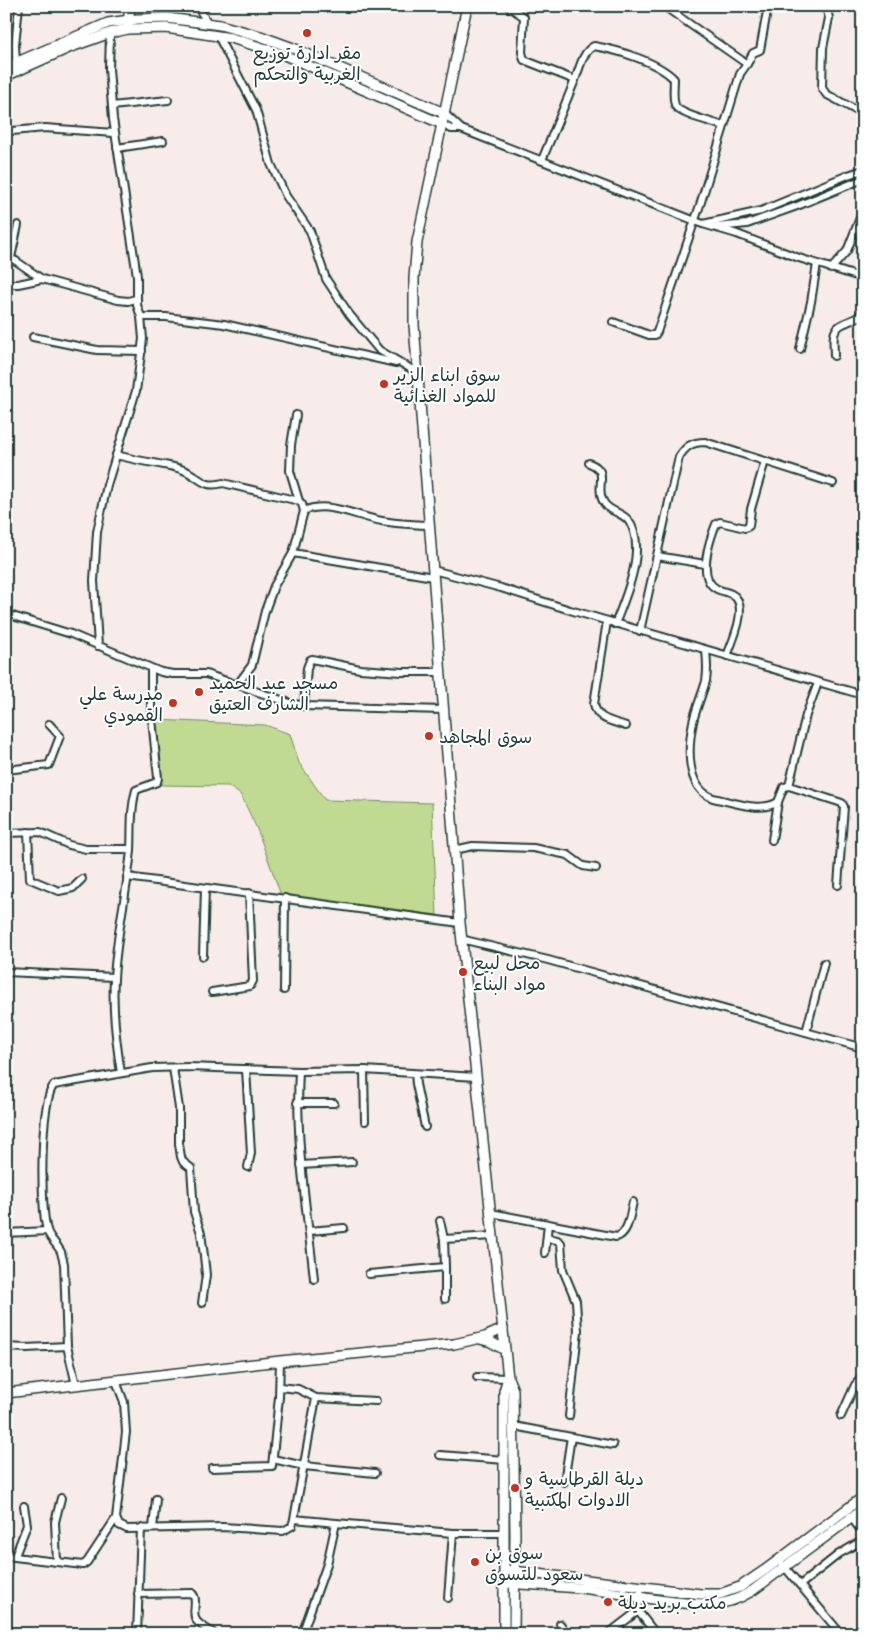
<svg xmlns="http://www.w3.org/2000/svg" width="869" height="1640" viewBox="0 0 869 1640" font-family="Mali,'Playpen Sans Arabic',sans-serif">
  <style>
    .green { fill: #c1da91; stroke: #708c62 }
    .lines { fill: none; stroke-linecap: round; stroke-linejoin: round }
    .street-casing { stroke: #1f3d34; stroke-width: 10 }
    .secondary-casing { stroke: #1f3d34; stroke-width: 12 }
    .street { stroke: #fff; stroke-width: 6 }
    .secondary { stroke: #fff; stroke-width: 9 }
    .poi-dot { fill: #c8321e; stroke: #fff; stroke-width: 2 }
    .labels { text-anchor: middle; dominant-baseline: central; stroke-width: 4; stroke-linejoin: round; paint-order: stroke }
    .poi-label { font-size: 18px; fill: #1f3d34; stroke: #fff; text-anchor: start }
  </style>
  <rect width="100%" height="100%" fill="#f8ecea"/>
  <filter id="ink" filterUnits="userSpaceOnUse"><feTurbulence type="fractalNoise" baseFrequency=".02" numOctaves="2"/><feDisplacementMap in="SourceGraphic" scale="10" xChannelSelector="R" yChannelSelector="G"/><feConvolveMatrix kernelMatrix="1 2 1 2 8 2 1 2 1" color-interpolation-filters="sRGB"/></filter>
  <g filter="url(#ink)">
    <polygon class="green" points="156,720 265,725 290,734 299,763 325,800 432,803 437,915 281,895 257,829 241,795 228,786 162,785"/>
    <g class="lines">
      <g class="street-casing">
        <g id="street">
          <polyline points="197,6 208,23"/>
          <path d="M508 6 524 17 522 52 524 60 575 80C580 68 582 52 594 46 618 50 658 62 674 79 674 86 672 101 676 107 682 115 713 122 723 126"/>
          <polyline points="667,6 668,9 747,64"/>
          <polyline points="826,6 829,18 823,48 822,88 826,94 863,114"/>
          <polyline points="218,36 256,110 271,164 286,196 310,231 326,279 349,314 379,350 418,373"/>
          <polyline points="16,62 15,45 19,6"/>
          <polyline points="112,106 168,100"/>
          <polyline points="444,113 461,129"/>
          <polyline points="442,124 451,129 461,129 703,224 737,234 799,258 863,278"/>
          <polyline points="12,131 45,128 114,133"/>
          <polyline points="117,148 163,141"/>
          <polyline points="542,160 575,80"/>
          <polyline points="703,224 761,211 848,175 863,170"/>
          <polyline points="717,227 747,224 797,206 863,179"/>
          <polyline points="6,257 16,261 42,279"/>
          <polyline points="11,258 18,225"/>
          <polyline points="831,269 847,251 863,210"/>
          <polyline points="6,284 18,284 42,279 118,300 128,301 136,299"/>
          <polyline points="141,317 166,317 224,324 396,363"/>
          <polyline points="613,322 649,335 655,335 657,332 700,205 740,74 747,64 753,53 760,50 768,6"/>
          <polyline points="33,337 97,350 142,351"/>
          <polyline points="800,349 811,302 817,264"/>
          <path d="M834 356C834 349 833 342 834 335 837 319 858 324 863 310"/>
          <polyline points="296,415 291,445 290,471 299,501"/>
          <path d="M116 455C128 458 141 461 154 463 166 466 177 466 188 472 202 480 205 488 223 483L299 501 302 504 304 511"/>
          <path d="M589 463C610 471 596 484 602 499 607 512 620 511 628 520 648 545 626 597 615 624"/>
          <polyline points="293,553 433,577"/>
          <polyline points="657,556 705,564"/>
          <polyline points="433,570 501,588 570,610 863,695"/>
          <polyline points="6,614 71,634 161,672 173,674 206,674 290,703 304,706 443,710"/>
          <path d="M607 621 594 704C597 720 612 721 626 726"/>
          <path d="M640 631 679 457C686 446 692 442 705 442L833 483"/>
          <polyline points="98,646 94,581 97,532 107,485 136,391 143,339 141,317 137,305 137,276 113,119 109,69 110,33"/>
          <path d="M706 650C707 661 708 670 706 681 702 695 696 708 693 722 688 746 685 788 713 798 733 802 760 813 778 802"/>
          <path d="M727 656C732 642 746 613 737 599 733 592 723 592 717 589 696 579 710 539 716 524L720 522 745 528 749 526 751 509 765 461"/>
          <path d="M237 685 252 665 265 611 274 586 293 553 304 511C328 500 358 517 382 521 397 524 413 524 429 525"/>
          <polyline points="304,706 307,668 310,660 312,659 360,669 402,672 440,672"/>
          <polyline points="6,770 49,765 60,736 49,724"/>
          <polyline points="789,786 806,715 818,683"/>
          <polyline points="28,832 30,879 59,891 73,888 82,879"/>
          <polyline points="6,833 40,832 69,845 86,849 131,849"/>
          <polyline points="772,840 778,802 784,787 789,786 842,803 844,807 838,885"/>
          <polyline points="454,850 473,846 533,848 568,855 583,866 596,868"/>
          <polyline points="127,877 460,923"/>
          <polyline points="461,939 548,960 863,1048"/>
          <polyline points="203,956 205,888"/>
          <polyline points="6,972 114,977"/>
          <polyline points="284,990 285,898"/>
          <polyline points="212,992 250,986 253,981 249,893"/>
          <polyline points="806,1032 824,963"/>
          <polyline points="173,1068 179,1108 179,1144 181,1157 183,1162 191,1168 194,1212 201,1233 204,1256 206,1275 202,1303"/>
          <polyline points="246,1069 251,1153 248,1167"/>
          <polyline points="364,1070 365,1121"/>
          <path d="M299 1071C295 1141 307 1210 314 1279"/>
          <path d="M121 1073C116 1042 112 1011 114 979 116 936 127 893 131 850 132 830 130 810 136 790L157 782 158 778 151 709V669"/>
          <polyline points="415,1074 416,1084 425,1127"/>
          <polyline points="297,1103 334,1103"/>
          <polyline points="301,1165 352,1162"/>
          <path d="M491 1213 616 1237C629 1234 630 1213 633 1202"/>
          <polyline points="440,1221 444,1239"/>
          <polyline points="309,1231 344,1228"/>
          <polyline points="6,1233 47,1231"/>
          <polyline points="547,1238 557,1240 561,1243 563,1270 576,1301 578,1331 569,1416"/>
          <polyline points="545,1253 548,1224"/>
          <polyline points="369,1274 445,1267 444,1239 493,1236"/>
          <polyline points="445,1299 445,1267"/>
          <path d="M67 1346 64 1264C63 1260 62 1256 61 1252 57 1244 49 1238 47 1230 40 1208 40 1100 54 1085L152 1068 189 1067 299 1071 364 1070 476 1077"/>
          <polyline points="6,1347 26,1348 67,1346 76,1385"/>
          <polyline points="477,1377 508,1378"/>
          <polyline points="280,1387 298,1389 316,1398 376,1401"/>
          <polyline points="316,1398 294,1519 336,1523"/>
          <polyline points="841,1416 855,1385 863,1376"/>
          <polyline points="514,1426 613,1445"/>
          <polyline points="440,1455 505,1460"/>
          <polyline points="273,1459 304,1466 375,1473"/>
          <polyline points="212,1468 272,1466 279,1397 280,1361"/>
          <polyline points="564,1482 571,1437"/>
          <polyline points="850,1516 863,1533"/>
          <polyline points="116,1518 119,1525 127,1529 223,1527 283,1531 292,1526 294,1519"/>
          <polyline points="153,1528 156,1499"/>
          <polyline points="6,1556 83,1565 87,1562 116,1518 126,1432 124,1402 116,1381"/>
          <polyline points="15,1556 27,1525 24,1506"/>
          <polyline points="57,1562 55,1522 61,1498"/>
          <polyline points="783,1565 841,1634"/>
          <polyline points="800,1585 839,1554 863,1540"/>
          <path d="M138 1594 192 1593C199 1600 191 1611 196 1620 199 1625 207 1629 212 1632"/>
          <polyline points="448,1598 453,1533"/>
          <polyline points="638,1611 656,1634"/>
          <polyline points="560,1624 568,1634"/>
          <polyline points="137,1634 141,1528"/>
          <polyline points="302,1634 327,1564 336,1523 453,1533 505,1533"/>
          <polyline points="608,1634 638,1611 641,1587"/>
        </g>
      </g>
      <g class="secondary-casing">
        <g id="secondary">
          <polyline points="467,6 417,242 414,278 414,325 460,923 508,1378 513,1390 515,1536 514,1634"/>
          <polyline points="128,24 130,6"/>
          <polyline points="6,67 108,23 137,19 167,18 220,25 260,36 293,48 444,113"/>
          <polyline points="6,76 71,47 110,33 128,29 166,28 231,38 282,54 442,124"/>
          <polyline points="480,1339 491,1342 505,1350"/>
          <polyline points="6,1393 280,1361 454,1344 485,1337 503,1329"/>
          <polyline points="505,1570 701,1594 720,1594 740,1587 765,1570 863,1497"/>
          <path d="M505 1583C533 1585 561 1586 589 1589 628 1594 673 1605 712 1604 727 1604 739 1599 752 1591L863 1509"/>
          <polyline points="504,1634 504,1391 508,1378"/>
        </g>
      </g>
      <use href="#street" class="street"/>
      <use href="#secondary" class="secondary"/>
    </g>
  </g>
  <g class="poi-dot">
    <circle cx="307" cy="33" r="5"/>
    <circle cx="384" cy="384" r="5"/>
    <circle cx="199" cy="692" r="5"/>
    <circle cx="173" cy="703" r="5"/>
    <circle cx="429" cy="736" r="5"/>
    <circle cx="463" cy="972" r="5"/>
    <circle cx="515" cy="1488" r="5"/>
    <circle cx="475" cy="1562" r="5"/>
    <circle cx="608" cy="1602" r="5"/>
  </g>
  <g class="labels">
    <g class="poi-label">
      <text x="307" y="52" text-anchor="middle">مقر ادارة توزيع<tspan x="307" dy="21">الغربية والتحكم</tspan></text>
      <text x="394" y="374">سوق ابناء الزير<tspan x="394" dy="21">للمواد الغذائية</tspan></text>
      <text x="209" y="682">مسجد عبد الحميد<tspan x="209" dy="21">الشارف العتيق</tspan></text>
      <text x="163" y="693" text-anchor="end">مدرسة علي<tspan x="163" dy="21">القمودي</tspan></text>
      <text x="439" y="736">سوق المجاهد</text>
      <text x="473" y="962">محل لبيع<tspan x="473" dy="21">مواد البناء</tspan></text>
      <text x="525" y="1478">ديلة القرطاسية و<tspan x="525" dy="21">الادوات المكتبية</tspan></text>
      <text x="485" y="1552">سوق بن<tspan x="485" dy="21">سعود للتسوق</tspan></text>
      <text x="618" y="1602">مكتب بريد ديلة</text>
    </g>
  </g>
  <rect width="869" height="1640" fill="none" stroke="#fff" stroke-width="25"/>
  <rect x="12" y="12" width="844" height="1615" fill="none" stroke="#1f3d34" stroke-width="2" filter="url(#ink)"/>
</svg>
